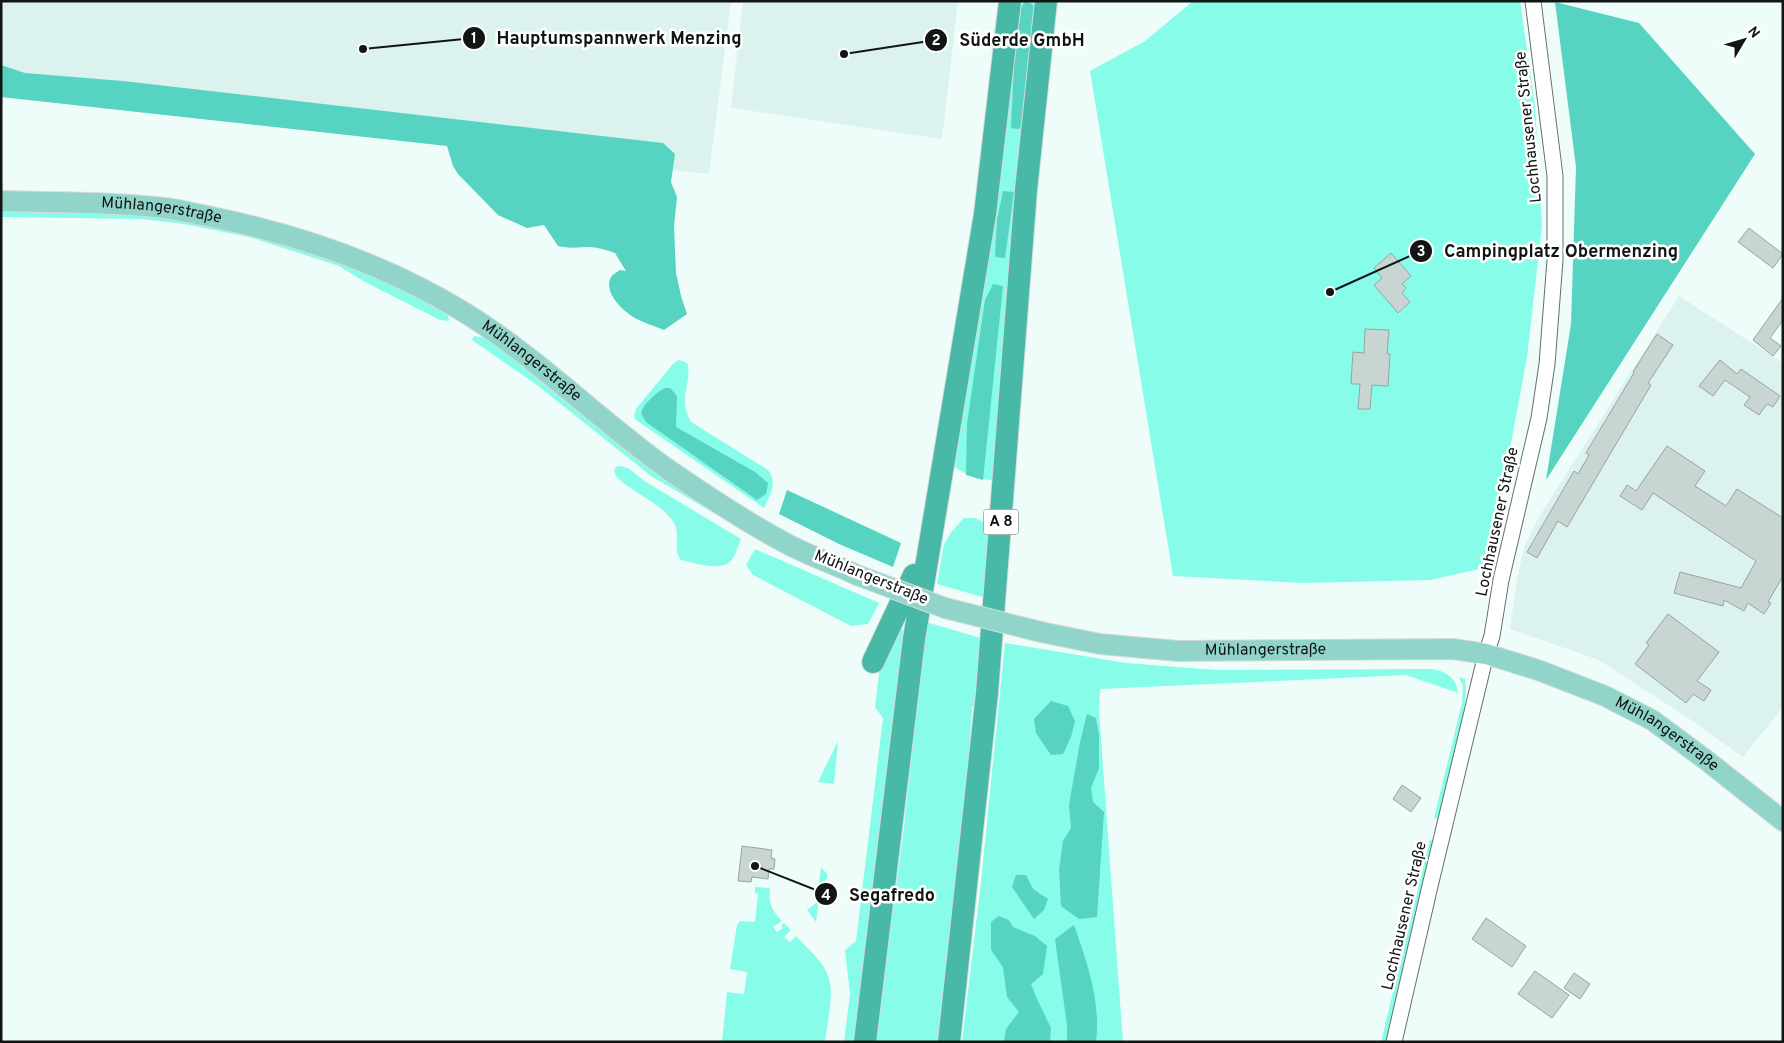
<svg xmlns="http://www.w3.org/2000/svg" width="1784" height="1043" viewBox="0 0 1784 1043" font-family="Overpass,sans-serif">
  <style>
    .built { fill: #dcf2ee }
    .green { fill: #86fce9 }
    .forest { fill: #56d3c1 }
    .building { fill: #c8d5d3; stroke: #97a4a1 }
    .lines { fill: none; stroke-linecap: round; stroke-linejoin: round }
    .minor-casing { stroke: #64706e; stroke-width: 17 }
    .major-casing { stroke: #d9dad9; stroke-width: 22 }
    .highway-casing { stroke: #d9dad9; stroke-width: 24 }
    .minor { stroke: #fff; stroke-width: 15 }
    .major { stroke: #91d4ca; stroke-width: 20 }
    .highway { stroke: #48b8a7; stroke-width: 22 }
    .major-bridge-casing { stroke: #d9dad9; stroke-width: 22; stroke-linecap: butt }
    .major-bridge { stroke: #91d4ca; stroke-width: 20 }
    .labels { text-anchor: middle; dominant-baseline: central; stroke-width: 5; stroke-linejoin: round; paint-order: stroke }
    .shield { fill: #fff; stroke: #585b5a; stroke-width: 1 }
    .shield-label { font-size: 15px; font-weight: bold; fill: #111514 }
    .street-label { font-size: 16px; fill: #111514; stroke: #fff }
    .leader { fill: none; stroke: #111514; stroke-width: 2 }
    .callout-dot { fill: #111514; stroke: #fff; stroke-width: 2 }
    .mark-label { font-size: 15px; text-anchor: middle; font-weight: bold; fill: #fff }
    .callout-label { font-size: 18px; text-anchor: middle; font-weight: bold; fill: #111514; stroke: #fff; stroke-width: 5; stroke-linejoin: round; paint-order: stroke }
  </style>
  <rect width="100%" height="100%" fill="#effdfa"/>
  <g class="built">
    <polygon points="1,1 731,1 709,174 1,97"/>
    <polygon points="743,1 958,1 942,139 731,108"/>
    <polygon points="1679,296 1783,363 1783,707 1743,757 1688,718 1599,660 1510,629 1517,579 1524,548 1537,520"/>
  </g>
  <g class="green">
    <path d="M1018 1H1039L1006 296 993 480C977 480 965 474 952 465Z"/>
    <polygon points="1193,1 1520,1 1535,106 1542,226 1527,357 1488,567 1431,580 1303,583 1173,576 1090,71 1145,41"/>
    <polygon points="1,209 143,214 185,220 316,252 390,282 448,314 449,321 440,320 365,282 339,266 249,237 184,224 142,219 1,217"/>
    <polygon points="474,336 485,338 516,358 744,531 651,476 537,385 472,340"/>
    <path d="M678 360 683 361 688 364C691 387 678 398 691 422L768 470C778 483 770 495 764 508L636 420 634 416 636 409 672 365Z"/>
    <path d="M621 466 628 468 646 482 741 539C738 545 736 556 731 561 719 572 695 563 681 560 672 549 681 535 674 523 661 502 633 494 616 476L614 471 616 467Z"/>
    <polygon points="964,518 975,518 991,526 986,598 937,584 944,544 952,531"/>
    <polygon points="755,549 879,603 868,624 851,626 753,575 746,565"/>
    <polygon points="926,622 984,639 979,705 972,707 970,739 974,742 940,1042 875,1042 903,835"/>
    <polygon points="898,628 904,630 855,1042 844,1042 850,994 845,950 856,941 883,718 875,707 880,665"/>
    <path d="M1005 643 1126 663 1217 670 1431 669C1445 671 1457 677 1458 693L1406 675 1100 689 1099 712 1123 1042H962L981 882Z"/>
    <polygon points="1459,677 1465,679 1466,694 1463,718 1439,817 1436,819 1434,818 1462,703 1463,686"/>
    <polygon points="838,741 834,784 818,782"/>
    <polygon points="1430,839 1433,842 1386,1042 1381,1042"/>
    <polygon points="821,867 827,874 827,879 821,883 816,922 807,910 816,903"/>
    <path d="M755 887 770 888C768 904 772 910 782 921L773 927 777 932 783 928 781 926 784 923 791 930 784 937 790 942 796 936C807 948 823 961 828 976 835 993 827 1023 825 1042H722L727 992 744 994 747 972 730 969 737 925 740 921 755 922 758 894 755 893Z"/>
  </g>
  <g class="forest">
    <polygon points="1025,1 1028,1 1034,6 1022,125 1019,129 1011,128 1014,63 1021,8"/>
    <polygon points="1555,2 1639,23 1755,154 1546,480 1571,324 1576,167"/>
    <path d="M1 65 25 73 123 81 663 143 675 154 671 182 677 197 674 226 676 273 681 296 687 314 664 330C655 326 644 323 635 318 623 311 603 293 611 277 613 274 617 272 620 270L626 271 615 253C607 250 600 248 591 247 580 247 570 249 558 246L544 225 527 228 498 215 458 174 453 166 447 146 1 97Z"/>
    <polygon points="1003,191 1014,192 1005,258 995,257 997,220"/>
    <polygon points="993,284 1003,286 983,480 966,475 967,424 985,300"/>
    <path d="M665 388H670L677 396 676 427 755 472 768 483 766 494 757 500 646 422 641 413C644 403 656 393 665 388Z"/>
    <polygon points="787,490 901,543 893,567 839,544 779,514"/>
    <polygon points="1051,701 1068,706 1075,721 1071,737 1063,754 1051,755 1036,733 1034,719"/>
    <polygon points="1087,714 1096,718 1099,735 1099,768 1091,788 1093,802 1104,812 1097,917 1079,919 1061,906 1059,870 1063,841 1071,828 1069,805 1080,742"/>
    <polygon points="1016,875 1026,875 1033,889 1048,899 1044,910 1034,919 1012,887"/>
    <polygon points="999,916 1009,920 1013,927 1035,936 1047,946 1043,974 1031,984 1037,999 1051,1028 1050,1042 1004,1042 1006,1029 1019,1012 1007,997 1003,967 991,950 991,922"/>
    <path d="M1074 925C1087 963 1101 1000 1096 1042H1067V1025L1055 939Z"/>
  </g>
  <g class="building">
    <polygon points="1749,228 1783,254 1773,268 1738,242"/>
    <polygon points="1391,253 1411,276 1402,284 1406,288 1402,293 1410,302 1398,313 1374,285 1382,278 1374,268"/>
    <polygon points="1783,298 1783,320 1770,338 1781,346 1773,356 1753,340"/>
    <polygon points="1365,329 1389,330 1387,354 1390,354 1388,386 1372,385 1370,409 1358,409 1360,384 1351,384 1353,352 1364,353"/>
    <polygon points="1657,334 1673,345 1648,383 1651,385 1567,527 1558,521 1537,558 1527,552 1574,471 1578,474 1589,455 1586,453 1634,373 1633,372"/>
    <polygon points="1720,360 1737,374 1741,369 1780,396 1773,407 1767,404 1759,415 1744,405 1750,397 1725,380 1713,396 1699,386"/>
    <polygon points="1667,446 1705,471 1695,486 1726,506 1737,489 1783,518 1783,576 1768,602 1771,603 1764,614 1748,603 1744,611 1724,600 1723,606 1674,593 1680,572 1741,588 1756,561 1653,493 1642,510 1620,496 1627,485 1636,491"/>
    <polygon points="1668,614 1719,652 1697,681 1711,690 1704,701 1693,694 1686,703 1635,664 1649,645 1646,643"/>
    <polygon points="1402,785 1421,798 1411,812 1393,799"/>
    <polygon points="742,846 772,850 771,858 775,859 774,869 769,869 768,879 752,877 751,882 738,881"/>
    <polygon points="1486,918 1526,946 1512,967 1472,939"/>
    <polygon points="1535,971 1569,995 1552,1018 1518,994"/>
    <polygon points="1574,973 1590,984 1580,999 1564,988"/>
  </g>
  <g class="lines">
    <g class="minor-casing">
      <polyline id="minor" points="1394,1042 1430,886 1486,654 1492,636 1501,580 1539,418 1547,364 1555,260 1555,176 1533,1"/>
    </g>
    <g class="major-casing">
      <g id="major">
        <path id="s1" d="M1 201C55 202 111 202 165 208 180 210 196 214 212 217 301 235 389 266 467 314 539 359 600 421 669 470 708 497 749 524 791 546 813 557 836 565 857 575"/>
        <path id="s2" d="M1041 632 1100 644 1178 651 1453 649 1486 654 1538 670 1605 696 1652 720 1706 760 1783 821"/>
      </g>
    </g>
    <g class="highway-casing">
      <g id="highway">
        <polyline points="873,662 914,575"/>
        <polyline points="865,1042 914,639 985,214 1010,1"/>
        <polyline points="949,1042 987,693 1026,190 1046,1"/>
      </g>
    </g>
    <use href="#minor" class="minor"/>
    <use href="#major" class="major"/>
    <use href="#highway" class="highway"/>
    <g class="major-bridge-casing">
      <polyline id="major-bridge" points="857,575 945,608 1041,632"/>
    </g>
    <use href="#major-bridge" class="major-bridge"/>
  </g>
  <g class="labels">
    <rect class="shield" x="983.5" y="509.5" width="35" height="25" rx="4"/>
    <g class="shield-label">
      <text x="1001" y="522">A 8</text>
    </g>
    <g class="street-label">
      <text transform="translate(1529 127) rotate(-96)">Lochhausener Straße</text>
      <text stroke="none"><textPath href="#s1" startOffset="161">Mühlangerstraße</textPath></text>
      <text stroke="none"><textPath href="#s1" startOffset="566">Mühlangerstraße</textPath></text>
      <text transform="translate(1498 522) rotate(-78)">Lochhausener Straße</text>
      <text transform="translate(871 578) rotate(22)">Mühlangerstraße</text>
      <text stroke="none"><textPath href="#s2" startOffset="226">Mühlangerstraße</textPath></text>
      <text stroke="none"><textPath href="#s2" startOffset="646">Mühlangerstraße</textPath></text>
      <text transform="translate(1405 916) rotate(-77)">Lochhausener Straße</text>
    </g>
  </g>
  <path class="leader" d="M363 49L474 38M844 54L936 40M1330 292L1421 251M755 866L826 894"/>
  <g class="callout-dot">
    <circle cx="363" cy="49" r="5"/>
    <circle cx="844" cy="54" r="5"/>
    <circle cx="1330" cy="292" r="5"/>
    <circle cx="755" cy="866" r="5"/>
    <circle cx="474" cy="38" r="12"/>
    <circle cx="936" cy="40" r="12"/>
    <circle cx="1421" cy="251" r="12"/>
    <circle cx="826" cy="894" r="12"/>
  </g>
  <g class="mark-label">
    <text x="474" y="43">1</text>
    <text x="936" y="45">2</text>
    <text x="1421" y="256">3</text>
    <text x="826" y="900">4</text>
  </g>
  <g class="callout-label">
    <text x="619" y="44">Hauptumspannwerk Menzing</text>
    <text x="1022" y="46">Süderde GmbH</text>
    <text x="1561" y="257">Campingplatz Obermenzing</text>
    <text x="892" y="901">Segafredo</text>
  </g>
  <rect width="1784" height="1043" fill="none" stroke="#111514" stroke-width="5"/>
  <g transform="translate(1744 40) rotate(52)" stroke="#ffffff" stroke-width="4" paint-order="stroke">
  <path d="M0-4L9 19L0 12L-9 19Z" fill="#111514"/>
  <text y="-8" font-size="14" font-weight="bold" text-anchor="middle" fill="#111514">N</text>
  </g>
</svg>
